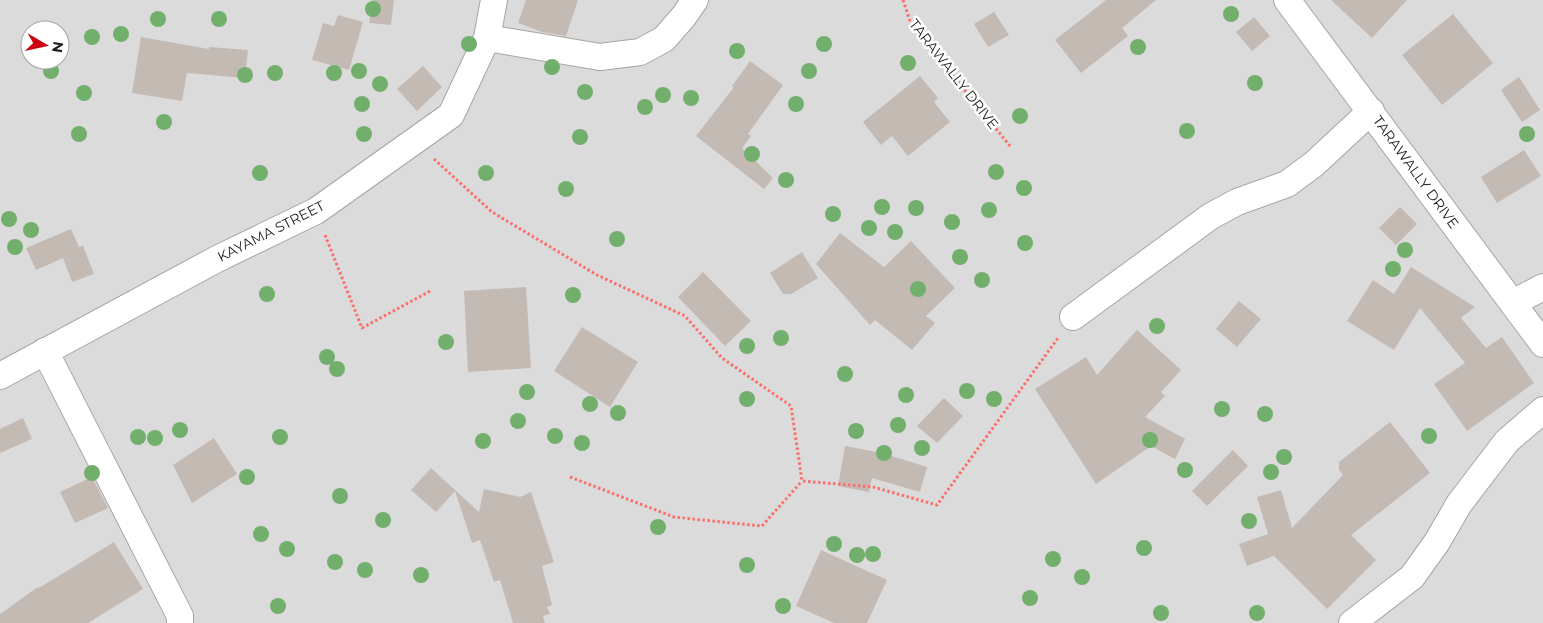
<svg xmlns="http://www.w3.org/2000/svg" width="1543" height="623" viewBox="0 0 1543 623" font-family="Montserrat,sans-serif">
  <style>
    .residential { fill: #dcdbdb; fill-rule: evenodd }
    .building { fill: #c4bab4 }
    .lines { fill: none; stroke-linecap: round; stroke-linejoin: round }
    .minor-casing { stroke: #a5a5a5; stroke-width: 28 }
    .path { stroke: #fb6f6a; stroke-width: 3; stroke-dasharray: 2.5 2.5; stroke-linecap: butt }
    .minor { stroke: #fff; stroke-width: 26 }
    .tree { fill: #72af6d }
    .labels { text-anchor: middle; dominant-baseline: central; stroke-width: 5; stroke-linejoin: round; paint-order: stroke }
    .street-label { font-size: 14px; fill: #1e1e1e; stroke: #fff }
  </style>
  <rect width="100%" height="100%" fill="#efebe4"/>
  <path class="residential" d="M0 0H1543V623H0ZM30 30H60V60H30Z"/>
  <g class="building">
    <polygon points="372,0 394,0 391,25 369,23"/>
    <polygon points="526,0 578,0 566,36 542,32 518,23"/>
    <polygon points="1106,0 1156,0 1122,28 1128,36 1081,73 1055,40"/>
    <polygon points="1331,0 1407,0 1372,38"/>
    <polygon points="994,12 1009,35 988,47 974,24"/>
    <polygon points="1453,14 1493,63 1442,105 1402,55"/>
    <polygon points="338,15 363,22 349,70 312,60 323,23 334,26"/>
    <polygon points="1254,17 1270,36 1252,51 1236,32"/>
    <polygon points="141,37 209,49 209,47 248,50 245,78 187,73 182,101 132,93"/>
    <polygon points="750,61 783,85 748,134 751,136 742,148 773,178 764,189 696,136 734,87 732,86"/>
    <polygon points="423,66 442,87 417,111 397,89"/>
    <polygon points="920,76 938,98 934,102 950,122 908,156 892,136 881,145 863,122"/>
    <polygon points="1519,77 1540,110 1522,122 1501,90"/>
    <polygon points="1524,150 1541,176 1497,203 1481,177"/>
    <polygon points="1400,207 1417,224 1396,245 1379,228"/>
    <polygon points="71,229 79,247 83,246 94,274 72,282 63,258 36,270 26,248"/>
    <polygon points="840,233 884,267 911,241 955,288 926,316 935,323 912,350 875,320 870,325 816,264"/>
    <polygon points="802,252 818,278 791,294 783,294 770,273"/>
    <polygon points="1411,267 1475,307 1461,318 1486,348 1502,337 1534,383 1467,431 1434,384 1465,363 1420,308 1394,350 1347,321 1373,280 1394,294"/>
    <polygon points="703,272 751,321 725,346 678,297"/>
    <polygon points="526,287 531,368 468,372 464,291"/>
    <polygon points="1239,301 1261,319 1237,347 1216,329"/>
    <polygon points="582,327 638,362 610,407 554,371"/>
    <polygon points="1137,330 1181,370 1161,392 1165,396 1145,417 1185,439 1175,459 1151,446 1096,484 1035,389 1086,357 1097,375"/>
    <polygon points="944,398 963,416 937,443 917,426"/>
    <polygon points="23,418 32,439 0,453 0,429"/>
    <polygon points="1390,422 1430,473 1351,535 1376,560 1327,609 1274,556 1247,566 1239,544 1268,534 1257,497 1281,490 1292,528 1343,475 1339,470 1339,462"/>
    <polygon points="214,438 237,474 192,503 173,465"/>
    <polygon points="845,446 882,453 927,467 920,492 872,478 869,492 838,486"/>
    <polygon points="1233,450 1248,466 1207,506 1192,491"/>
    <polygon points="431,468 479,512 484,489 520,497 531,492 554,562 542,566 552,605 547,607 550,614 543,616 545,623 513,623 500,580 494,582 480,540 472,543 455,491 436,512 411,490"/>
    <polygon points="92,477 108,508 75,523 60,492"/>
    <polygon points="114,542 143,589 88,623 0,623 0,614 38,587 39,588"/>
    <polygon points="821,550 887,580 867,623 834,623 796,606"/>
  </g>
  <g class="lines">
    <g class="minor-casing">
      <g id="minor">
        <polyline points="1287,0 1543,344"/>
        <polyline points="487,38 600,57 640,52 664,39 684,16 695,0"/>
        <polyline points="1513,303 1543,287"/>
        <polyline points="1073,317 1211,216 1237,202 1287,184 1314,164 1371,111"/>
        <polyline points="45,351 180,616 180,623"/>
        <polyline points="0,376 217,259 316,211 451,115 487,38 494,0"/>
        <polyline points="1352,623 1412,577 1437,542 1459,504 1507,441 1543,410"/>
      </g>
    </g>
    <g class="path">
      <polyline points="903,0 911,24 1010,146"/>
      <polyline points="434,159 492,212 597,275 685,316 722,358 791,406 802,481 873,487 937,505 1058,338"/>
      <polyline points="325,235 362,328 432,290"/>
      <polyline points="570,477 674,517 762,526 802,481"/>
    </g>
    <use href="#minor" class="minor"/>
  </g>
  <g class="tree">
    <circle cx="373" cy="9" r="8"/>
    <circle cx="1231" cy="14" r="8"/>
    <circle cx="158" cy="19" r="8"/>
    <circle cx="219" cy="19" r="8"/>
    <circle cx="121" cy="34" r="8"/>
    <circle cx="92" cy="37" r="8"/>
    <circle cx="469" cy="44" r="8"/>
    <circle cx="824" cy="44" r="8"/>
    <circle cx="1138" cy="47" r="8"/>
    <circle cx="737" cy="51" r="8"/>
    <circle cx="908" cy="63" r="8"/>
    <circle cx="552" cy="67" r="8"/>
    <circle cx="51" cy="71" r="8"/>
    <circle cx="359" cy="71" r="8"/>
    <circle cx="809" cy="71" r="8"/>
    <circle cx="275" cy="73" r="8"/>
    <circle cx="334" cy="73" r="8"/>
    <circle cx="245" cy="75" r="8"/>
    <circle cx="1255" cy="83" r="8"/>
    <circle cx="380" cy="84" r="8"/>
    <circle cx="585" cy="92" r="8"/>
    <circle cx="84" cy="93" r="8"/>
    <circle cx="663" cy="95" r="8"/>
    <circle cx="691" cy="98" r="8"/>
    <circle cx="362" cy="104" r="8"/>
    <circle cx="796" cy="104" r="8"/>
    <circle cx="645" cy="107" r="8"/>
    <circle cx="1020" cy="116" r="8"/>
    <circle cx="164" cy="122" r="8"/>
    <circle cx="1187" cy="131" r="8"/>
    <circle cx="79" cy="134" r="8"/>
    <circle cx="364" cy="134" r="8"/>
    <circle cx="1527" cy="134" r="8"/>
    <circle cx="580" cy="137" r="8"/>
    <circle cx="752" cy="154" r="8"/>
    <circle cx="996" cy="172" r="8"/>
    <circle cx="260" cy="173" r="8"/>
    <circle cx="486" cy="173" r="8"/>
    <circle cx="786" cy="180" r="8"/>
    <circle cx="1024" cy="188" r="8"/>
    <circle cx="566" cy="189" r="8"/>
    <circle cx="882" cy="207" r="8"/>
    <circle cx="916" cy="208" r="8"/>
    <circle cx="989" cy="210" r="8"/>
    <circle cx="833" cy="214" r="8"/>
    <circle cx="9" cy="219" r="8"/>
    <circle cx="952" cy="222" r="8"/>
    <circle cx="869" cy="228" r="8"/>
    <circle cx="31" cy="230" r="8"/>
    <circle cx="895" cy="232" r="8"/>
    <circle cx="617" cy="239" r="8"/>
    <circle cx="1025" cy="243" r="8"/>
    <circle cx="15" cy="247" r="8"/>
    <circle cx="1405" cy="250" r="8"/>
    <circle cx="960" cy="257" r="8"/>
    <circle cx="1393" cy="269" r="8"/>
    <circle cx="982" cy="280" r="8"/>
    <circle cx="918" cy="289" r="8"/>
    <circle cx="267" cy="294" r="8"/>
    <circle cx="573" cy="295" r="8"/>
    <circle cx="1157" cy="326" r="8"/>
    <circle cx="781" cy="338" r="8"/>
    <circle cx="446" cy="342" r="8"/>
    <circle cx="747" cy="346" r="8"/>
    <circle cx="327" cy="357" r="8"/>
    <circle cx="337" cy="369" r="8"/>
    <circle cx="845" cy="374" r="8"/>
    <circle cx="967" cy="391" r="8"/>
    <circle cx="527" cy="392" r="8"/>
    <circle cx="906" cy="395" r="8"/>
    <circle cx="747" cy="399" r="8"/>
    <circle cx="994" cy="399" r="8"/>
    <circle cx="590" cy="404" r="8"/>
    <circle cx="1222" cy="409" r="8"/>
    <circle cx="618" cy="413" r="8"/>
    <circle cx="1265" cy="414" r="8"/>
    <circle cx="518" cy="421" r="8"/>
    <circle cx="898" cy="425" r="8"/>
    <circle cx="180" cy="430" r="8"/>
    <circle cx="856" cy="431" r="8"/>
    <circle cx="555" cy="436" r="8"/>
    <circle cx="1429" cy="436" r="8"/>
    <circle cx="138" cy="437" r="8"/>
    <circle cx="280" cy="437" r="8"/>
    <circle cx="155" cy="438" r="8"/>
    <circle cx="1150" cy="440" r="8"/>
    <circle cx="483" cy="441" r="8"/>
    <circle cx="582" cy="443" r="8"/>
    <circle cx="922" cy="448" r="8"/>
    <circle cx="884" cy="453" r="8"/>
    <circle cx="1284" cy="457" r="8"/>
    <circle cx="1185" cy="470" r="8"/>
    <circle cx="1271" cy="472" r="8"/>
    <circle cx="92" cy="473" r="8"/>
    <circle cx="247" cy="477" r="8"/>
    <circle cx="340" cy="496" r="8"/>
    <circle cx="383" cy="520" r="8"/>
    <circle cx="1249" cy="521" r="8"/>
    <circle cx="658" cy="527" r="8"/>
    <circle cx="261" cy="534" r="8"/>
    <circle cx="834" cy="544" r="8"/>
    <circle cx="1144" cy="548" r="8"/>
    <circle cx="287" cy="549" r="8"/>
    <circle cx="873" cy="554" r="8"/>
    <circle cx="857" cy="555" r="8"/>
    <circle cx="1053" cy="559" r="8"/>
    <circle cx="335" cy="562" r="8"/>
    <circle cx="747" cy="565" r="8"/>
    <circle cx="365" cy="570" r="8"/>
    <circle cx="421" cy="575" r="8"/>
    <circle cx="1082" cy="577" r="8"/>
    <circle cx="1030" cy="598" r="8"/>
    <circle cx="278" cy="606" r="8"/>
    <circle cx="783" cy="606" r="8"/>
    <circle cx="1161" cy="613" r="8"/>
    <circle cx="1257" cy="613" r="8"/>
  </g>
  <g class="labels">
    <g class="street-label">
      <text transform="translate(954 74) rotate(52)">TARAWALLY DRIVE</text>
      <text transform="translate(1416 172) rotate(54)">TARAWALLY DRIVE</text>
      <text transform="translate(271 231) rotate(-27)">KAYAMA STREET</text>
    </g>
  </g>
  <g transform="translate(45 45) rotate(99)"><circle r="24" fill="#ffffff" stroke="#a5a5a5"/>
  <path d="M0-4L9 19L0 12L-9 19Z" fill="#cd000e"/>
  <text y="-8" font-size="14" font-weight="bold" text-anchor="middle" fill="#1e1e1e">N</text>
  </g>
</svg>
